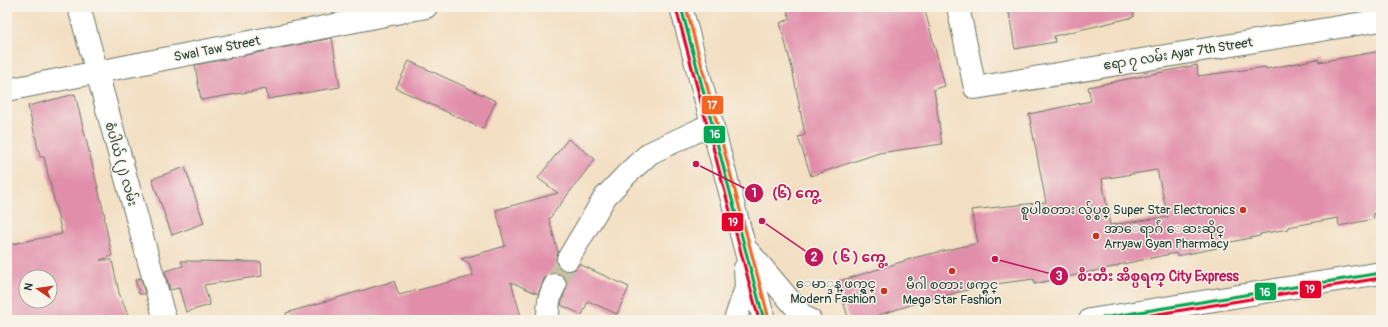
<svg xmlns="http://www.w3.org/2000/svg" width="1388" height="327" viewBox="0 0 1388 327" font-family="Pangolin,'Noto Sans Myanmar',sans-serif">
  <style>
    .building { fill: #e18eaa; fill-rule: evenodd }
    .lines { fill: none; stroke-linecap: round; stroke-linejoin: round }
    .minor-tunnel { stroke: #c9bfa6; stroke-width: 22; stroke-dasharray: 22 11; stroke-linecap: butt }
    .minor-casing { stroke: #697666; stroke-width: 24 }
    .major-casing { stroke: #697666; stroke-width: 24 }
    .minor { stroke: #fff; stroke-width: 22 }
    .major { stroke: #fff; stroke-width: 22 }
    .bus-1-casing { stroke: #f7f3e8; stroke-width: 6 }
    .bus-2-casing { stroke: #f7f3e8; stroke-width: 6 }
    .bus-3-casing { stroke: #f7f3e8; stroke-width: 6 }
    .bus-1 { stroke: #00a651; stroke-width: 3 }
    .bus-2 { stroke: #e4002b; stroke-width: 3 }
    .bus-3 { stroke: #f26522; stroke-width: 3 }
    .poi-dot { fill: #c8321e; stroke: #f7f3e8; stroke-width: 1.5 }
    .labels { text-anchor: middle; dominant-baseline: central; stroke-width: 3; stroke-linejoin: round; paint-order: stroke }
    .street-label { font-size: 13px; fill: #1f3d34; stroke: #f7f3e8 }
    .poi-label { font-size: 13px; fill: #1f3d34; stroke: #f7f3e8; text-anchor: end }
    .leader { fill: none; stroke: #c2185b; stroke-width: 1.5 }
    .callout-dot { fill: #c2185b; stroke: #f7f3e8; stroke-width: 1.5 }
    .mark-label { font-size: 12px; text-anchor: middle; font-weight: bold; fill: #fff }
    .callout-label { font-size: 14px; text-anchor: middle; font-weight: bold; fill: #c2185b; stroke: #f7f3e8; stroke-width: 3; stroke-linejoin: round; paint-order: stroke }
    .line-badge { stroke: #f7f3e8; stroke-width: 1.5 }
    .badge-label { font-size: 11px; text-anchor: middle; font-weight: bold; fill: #fff }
  </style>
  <rect width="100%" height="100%" fill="#f7f3e8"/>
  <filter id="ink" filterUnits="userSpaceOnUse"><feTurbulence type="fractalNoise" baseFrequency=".025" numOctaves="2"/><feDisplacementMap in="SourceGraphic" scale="8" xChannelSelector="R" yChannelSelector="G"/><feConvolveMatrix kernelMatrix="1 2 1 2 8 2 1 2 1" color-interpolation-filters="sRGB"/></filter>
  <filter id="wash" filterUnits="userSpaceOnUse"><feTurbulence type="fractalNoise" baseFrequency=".012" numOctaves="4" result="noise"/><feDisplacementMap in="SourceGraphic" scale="16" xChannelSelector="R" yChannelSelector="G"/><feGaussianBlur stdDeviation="0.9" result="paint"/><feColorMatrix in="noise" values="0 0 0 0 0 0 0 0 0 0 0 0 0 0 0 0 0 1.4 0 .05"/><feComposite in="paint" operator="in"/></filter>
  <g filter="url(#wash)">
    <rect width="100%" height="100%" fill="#f3dfc3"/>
    <g id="blocks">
      <g class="building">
        <polygon points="786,7 924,7 945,86 934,89 942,144 879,153 811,176 798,137 805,135 792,68 780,23 790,19"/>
        <polygon points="1008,7 1133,7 1134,17 1054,36 1055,42 1015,49"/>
        <polygon points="332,38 340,87 268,99 266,89 201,100 195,65"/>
        <path d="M1381 51V213L1373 214 1374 219 1339 226 1338 218 1288 227V229L1260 234V236L1216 245 1217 248 1177 256 1176 253 1118 265V266L1034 284V279L987 285 920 302 863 320H849L837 282 917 257 978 243 971 210 1046 202 1029 114 1091 101 1088 87 1197 65 1198 76 1266 67V69L1318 59 1319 62ZM1157 170 1168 217 1110 225 1102 179Z"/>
        <polygon points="409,61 496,101 483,129 396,88"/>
        <path d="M75 94 105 217H104L112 256 100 260H112L119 293 130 320H7V245L62 234 44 157H40L28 106ZM26 277H50V301H26Z"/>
        <polygon points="568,139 595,159 549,219 558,252 556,258 557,265 562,270 568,271 574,270 579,264 629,287 617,314 588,301 582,315 561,305 567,284 565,278 561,274 555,273 549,274 544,279 538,294 511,282 522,320 287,320 286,313 394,281 399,295 473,276 469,263 461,259 505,246 496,210 558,193 538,178"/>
        <polygon points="185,167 204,223 172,235 152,179"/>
        <polygon points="181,261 261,262 262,276 204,285 210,305 186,312 179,288 170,290 165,271 183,266"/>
        <polygon points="141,278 145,294 139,294 135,280"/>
      </g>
    </g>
  </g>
  <g filter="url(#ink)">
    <use href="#blocks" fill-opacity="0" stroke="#697666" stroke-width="1"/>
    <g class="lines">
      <polyline class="minor-tunnel" points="555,285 568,259"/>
      <g class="minor-casing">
        <g id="minor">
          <polyline points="79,7 165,320"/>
          <polyline points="958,7 975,88 1381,20"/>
          <polyline points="7,90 426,7"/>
          <polyline points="568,259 605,197 628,173 650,153 712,124"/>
          <path d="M548 320C548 307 548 297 555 285"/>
        </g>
      </g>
      <g class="major-casing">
        <g id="major">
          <polyline points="681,7 764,320"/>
          <polyline points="749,252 803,316 810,320"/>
          <polyline points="735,320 746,288 745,268"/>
          <polyline points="1090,320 1381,273"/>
        </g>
      </g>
      <use href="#minor" class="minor"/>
      <use href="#major" class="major"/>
      <g class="bus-1-casing">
        <g id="bus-1">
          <polyline points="681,7 764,320"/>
          <polyline points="1090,320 1381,273"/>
        </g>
      </g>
      <g class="bus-2-casing">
        <g id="bus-2">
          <polyline points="676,8 759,320"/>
          <polyline points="1121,320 1381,278"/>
        </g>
      </g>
      <g class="bus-3-casing">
        <polyline id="bus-3" points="686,7 769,319"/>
      </g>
      <use href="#bus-1" class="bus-1"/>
      <use href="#bus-2" class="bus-2"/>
      <use href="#bus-3" class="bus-3"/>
    </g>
  </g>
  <g class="poi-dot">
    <circle cx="1243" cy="210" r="4"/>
    <circle cx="1096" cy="236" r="4"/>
    <circle cx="952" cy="271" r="4"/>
    <circle cx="884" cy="291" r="4"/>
  </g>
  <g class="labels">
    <g class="street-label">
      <text transform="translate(217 49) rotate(-11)">Swal Taw Street</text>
      <text transform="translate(1178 54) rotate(-9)">ဧရာ ၇ လမ်း Ayar 7th Street</text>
      <text transform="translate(121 164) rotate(74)">စံပါယ် (၂) လမ်း</text>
    </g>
    <g class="poi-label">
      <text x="1235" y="210">စူပါစတား လ်ွပ္စစ္ Super Star Electronics</text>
      <text x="1104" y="229" text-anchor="start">အာေရာဂ်ံ ေဆးဆိုင္<tspan x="1104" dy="15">Arryaw Gyan Pharmacy</tspan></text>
      <text x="876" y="284">ေမာ္ဒန္ ဖက္ရွင္<tspan x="876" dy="15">Modern Fashion</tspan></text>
      <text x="952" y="285" text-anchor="middle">မီဂါ စတား ဖက္ရွင္<tspan x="952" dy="15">Mega Star Fashion</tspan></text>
    </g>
  </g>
  <path class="leader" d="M696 164L754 193M762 221L814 257M995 259L1059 276"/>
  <g class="callout-dot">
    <circle cx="696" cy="164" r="4"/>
    <circle cx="762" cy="221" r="4"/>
    <circle cx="995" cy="259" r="4"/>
    <circle cx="754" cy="193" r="10"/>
    <circle cx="814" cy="257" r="10"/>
    <circle cx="1059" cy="276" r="10"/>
  </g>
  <g class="mark-label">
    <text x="754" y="197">1</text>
    <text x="814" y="261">2</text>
    <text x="1059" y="280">3</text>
  </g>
  <g class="callout-label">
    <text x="796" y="198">(၆) ကွေ့</text>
    <text x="859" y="262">( ၆ ) ကွေ့</text>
    <text x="1158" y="281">စီးတီး အိစ္ပရက္ City Express</text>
  </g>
  <g class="line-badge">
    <rect x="701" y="95" width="23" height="20" rx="4" fill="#f26522"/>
    <rect x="703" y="125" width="23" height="19" rx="4" fill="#00a651"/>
    <rect x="721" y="212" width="23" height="20" rx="4" fill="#e4002b"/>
    <rect x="1299" y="280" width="23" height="19" rx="4" fill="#e4002b"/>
    <rect x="1254" y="282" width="23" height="19" rx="4" fill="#00a651"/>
  </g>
  <g class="badge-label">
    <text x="712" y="109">17</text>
    <text x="715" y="138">16</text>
    <text x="733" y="226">19</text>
    <text x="1310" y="293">19</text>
    <text x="1265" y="296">16</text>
  </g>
  <rect width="1388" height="327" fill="none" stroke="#f7f3e8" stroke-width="24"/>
  <g transform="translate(38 289) rotate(283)"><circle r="19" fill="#f7f3e8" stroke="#a1aaa0"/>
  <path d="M0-3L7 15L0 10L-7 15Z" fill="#c8321e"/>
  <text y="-6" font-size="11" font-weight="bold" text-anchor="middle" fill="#1f3d34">N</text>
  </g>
</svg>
